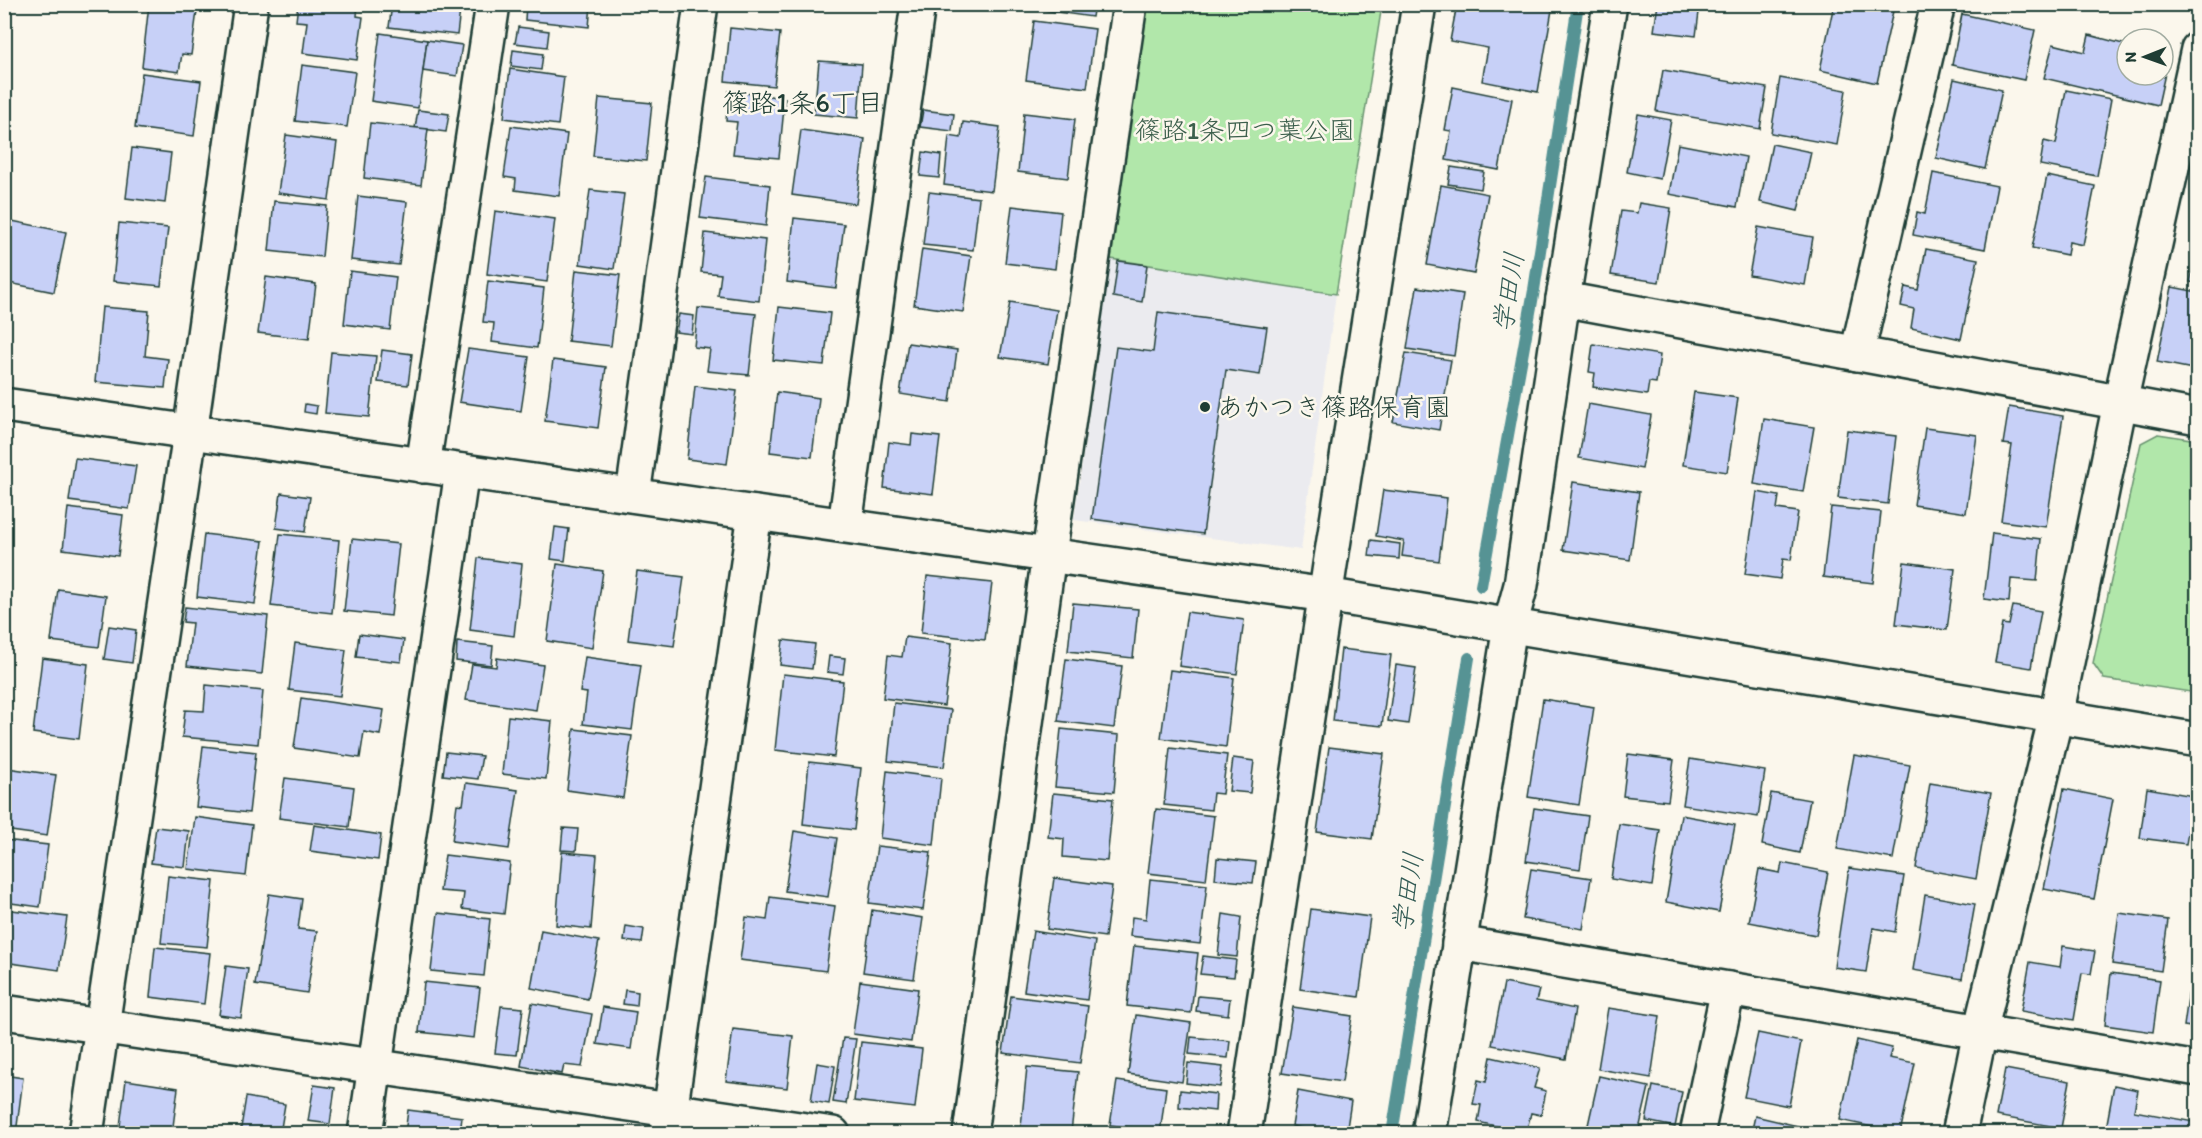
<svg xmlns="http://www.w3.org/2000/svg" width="2202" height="1138" viewBox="0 0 2202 1138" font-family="Itim,'Klee One',sans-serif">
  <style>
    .built { fill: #ebebef }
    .green { fill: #b1e7aa; stroke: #68926f; stroke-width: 1.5 }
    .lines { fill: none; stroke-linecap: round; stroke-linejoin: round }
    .stream { stroke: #569394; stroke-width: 12 }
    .building { fill: #c7d0f7; stroke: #1f3d34; stroke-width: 1.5 }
    .street-casing { stroke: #1f3d34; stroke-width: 38 }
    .secondary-casing { stroke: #1f3d34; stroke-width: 38 }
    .street { stroke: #fbf7ec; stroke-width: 33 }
    .secondary { stroke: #fbf7ec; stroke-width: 33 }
    .poi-dot { fill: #1f3d34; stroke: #fbf7ec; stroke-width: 2 }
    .labels { text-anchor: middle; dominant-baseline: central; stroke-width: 5; stroke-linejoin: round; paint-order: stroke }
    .park-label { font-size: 26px; fill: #3c5f4c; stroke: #fbf7ec }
    .poi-label { font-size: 26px; fill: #1f3d34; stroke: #fbf7ec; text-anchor: start }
    .neighbourhood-label { font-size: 27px; fill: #1f3d34; stroke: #fbf7ec }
    .water-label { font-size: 27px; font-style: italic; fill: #315a54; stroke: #fbf7ec }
  </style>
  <rect width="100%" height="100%" fill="#fbf7ec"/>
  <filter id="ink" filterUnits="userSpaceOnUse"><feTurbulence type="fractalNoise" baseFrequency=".0167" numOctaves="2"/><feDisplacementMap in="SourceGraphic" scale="12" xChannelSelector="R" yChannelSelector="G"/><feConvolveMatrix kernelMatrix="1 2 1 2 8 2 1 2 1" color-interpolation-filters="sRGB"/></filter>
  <g filter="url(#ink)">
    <polygon class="built" points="1111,259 1336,294 1301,550 1074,520"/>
    <g class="green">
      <polygon points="1147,5 1382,5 1336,294 1111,259"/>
      <polygon points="2158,434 2197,440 2197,693 2104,679 2093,663 2141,443"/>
    </g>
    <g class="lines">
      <g class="stream">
        <polyline points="1481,586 1534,290 1578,4"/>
        <polyline points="1392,1134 1469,658"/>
      </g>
    </g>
    <g class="building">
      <polygon points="149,4 198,4 191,55 182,54 179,72 142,67"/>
      <polygon points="298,4 358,4 357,16 363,17 357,60 303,53 307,22 296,21"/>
      <polygon points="392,4 436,4 436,7 460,10 457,35 389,27"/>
      <polygon points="526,4 591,4 589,27 525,20"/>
      <polygon points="1036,4 1094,4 1092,17 1036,9"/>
      <polygon points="1457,4 1553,4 1538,92 1482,81 1488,48 1450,41"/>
      <polygon points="1658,4 1700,4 1696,36 1654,31"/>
      <polygon points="1834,4 1864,4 1893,11 1877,83 1820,70"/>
      <polygon points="1962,14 2035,30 2024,80 1952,65"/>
      <polygon points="1034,21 1095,29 1087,88 1026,80"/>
      <polygon points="518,27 549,31 547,47 515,43"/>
      <polygon points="730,28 780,33 774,86 725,81"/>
      <polygon points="380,33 427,40 418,108 371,101"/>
      <polygon points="2089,35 2127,45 2127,75 2163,75 2163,68 2166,69 2158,105 2044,78 2053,44 2085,52"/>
      <polygon points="427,40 462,45 457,76 423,71"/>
      <polygon points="513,50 543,54 541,70 511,66"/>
      <polygon points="819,61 862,64 858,118 814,114"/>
      <polygon points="302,65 355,72 347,127 295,121"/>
      <polygon points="510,69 564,77 558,125 504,118"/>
      <polygon points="1663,70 1767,88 1760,129 1656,111"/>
      <polygon points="142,73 201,81 194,136 135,128"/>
      <polygon points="1780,78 1846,90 1837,145 1771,133"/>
      <polygon points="1954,79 2002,90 1985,169 1936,158"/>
      <polygon points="1453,87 1512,99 1499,170 1446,160 1451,131 1445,130"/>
      <polygon points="2066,90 2111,99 2097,176 2040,165 2044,141 2056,144"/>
      <polygon points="729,91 785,98 779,158 733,154 737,122 726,121"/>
      <polygon points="599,98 652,103 646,161 593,156"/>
      <polygon points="418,110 449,114 446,132 415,128"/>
      <polygon points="923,110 954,114 952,131 920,127"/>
      <polygon points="1024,113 1075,119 1068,178 1018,172"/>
      <polygon points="1638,114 1671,120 1660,179 1627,172"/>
      <polygon points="963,122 1000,127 992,191 944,185 949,136 961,138"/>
      <polygon points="370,123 428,129 421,185 364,178"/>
      <polygon points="511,126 567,134 559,196 515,190 516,179 504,177"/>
      <polygon points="801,130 865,139 856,204 792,195"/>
      <polygon points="286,135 337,142 329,200 278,193"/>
      <polygon points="1678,144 1746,157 1737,207 1669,194"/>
      <polygon points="1772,144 1811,152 1798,211 1760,202"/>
      <polygon points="132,148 171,153 165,203 126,198"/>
      <polygon points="923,152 941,155 939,178 920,176"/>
      <polygon points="1451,167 1484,172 1481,189 1448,184"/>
      <polygon points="1933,173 1997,186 1985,249 1913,235 1917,212 1925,214"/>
      <polygon points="2047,176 2095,186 2083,245 2069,242 2067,255 2032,248"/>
      <polygon points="706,177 770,185 766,226 700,218"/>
      <polygon points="1441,185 1488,194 1474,274 1427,265"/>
      <polygon points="590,190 624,194 614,269 580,264"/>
      <polygon points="929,192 979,198 973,250 923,245"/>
      <polygon points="358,196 407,202 399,265 351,260"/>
      <polygon points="274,201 327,206 322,257 269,251"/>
      <polygon points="1639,203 1671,208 1659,282 1611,275 1621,211 1637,213"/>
      <polygon points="1012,206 1061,212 1055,269 1005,263"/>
      <polygon points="495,211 555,219 547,282 487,274"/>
      <polygon points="794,218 844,224 836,288 787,282"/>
      <polygon points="12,221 66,232 54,292 4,282 4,261"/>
      <polygon points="119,223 168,228 161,286 113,281"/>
      <polygon points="1758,227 1813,237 1805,285 1749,275"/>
      <polygon points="705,233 765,240 759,301 718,296 721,274 701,272"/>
      <polygon points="2198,245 2198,283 2190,282"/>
      <polygon points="922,249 971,256 963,312 914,305"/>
      <polygon points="1926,249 1978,259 1961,339 1911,328 1914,309 1901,306 1905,287 1918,290"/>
      <polygon points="1118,261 1147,265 1142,302 1113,297"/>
      <polygon points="576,270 620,275 611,346 568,341"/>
      <polygon points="350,271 396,277 390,330 344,324"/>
      <polygon points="266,277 316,284 309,339 258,333"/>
      <polygon points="488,281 544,288 537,348 492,342 494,323 483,322"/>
      <polygon points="1417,287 1463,294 1454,356 1407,349"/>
      <polygon points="2172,287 2198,292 2198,370 2157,362"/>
      <polygon points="1010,302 1057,310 1048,364 1000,357"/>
      <polygon points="102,307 149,311 145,356 168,359 165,388 95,382"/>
      <polygon points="779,307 830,313 824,365 773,360"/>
      <polygon points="698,308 756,314 749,375 707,371 710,349 694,347"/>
      <polygon points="1158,312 1267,327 1260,375 1226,370 1203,534 1092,519 1116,347 1153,352"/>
      <polygon points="679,314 694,316 692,334 676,332"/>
      <polygon points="908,343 957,350 950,402 900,394"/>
      <polygon points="1593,344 1660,355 1656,383 1649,382 1647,395 1593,387 1595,373 1589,372"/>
      <polygon points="468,349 529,357 521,411 459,402"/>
      <polygon points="382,350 412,354 408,385 378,382"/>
      <polygon points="331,352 376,356 369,417 325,413"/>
      <polygon points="1406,353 1451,360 1439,430 1393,422"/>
      <polygon points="553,360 606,367 598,428 545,421"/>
      <polygon points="695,386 737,391 727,464 687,459"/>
      <polygon points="777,392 819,398 812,457 770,452"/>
      <polygon points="1694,392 1738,398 1727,472 1683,465"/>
      <polygon points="305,404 317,406 316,414 304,412"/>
      <polygon points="1588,404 1651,415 1642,469 1579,458"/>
      <polygon points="2009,407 2063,416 2046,527 2001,521 2012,445 2003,444"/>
      <polygon points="1764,419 1814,427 1803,492 1754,484"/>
      <polygon points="1925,428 1977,435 1966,513 1914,505"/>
      <polygon points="1847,430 1896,436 1888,504 1838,498"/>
      <polygon points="912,434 940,437 933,494 884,488 889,442 911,445"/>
      <polygon points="75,458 136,466 129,509 69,501"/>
      <polygon points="1573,482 1639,492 1630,560 1563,550"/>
      <polygon points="1383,490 1447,498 1439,561 1402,556 1404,541 1376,536"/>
      <polygon points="1757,492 1779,496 1777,509 1798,512 1791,560 1783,559 1780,579 1745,574"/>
      <polygon points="281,493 310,497 305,532 276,528"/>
      <polygon points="1831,507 1881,512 1873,583 1823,577"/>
      <polygon points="68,508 123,515 118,556 63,549"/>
      <polygon points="555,527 569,529 565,561 551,559"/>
      <polygon points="1992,533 2041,539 2037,581 2011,579 2009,602 1984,599"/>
      <polygon points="204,534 263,541 255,604 197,597"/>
      <polygon points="280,534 339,540 332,613 271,606"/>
      <polygon points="352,539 399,544 391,616 344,611"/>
      <polygon points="1371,540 1400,544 1399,559 1369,556"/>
      <polygon points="478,558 522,564 514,636 470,630"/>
      <polygon points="1904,562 1955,569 1947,630 1896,624"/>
      <polygon points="557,564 603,571 592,648 547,641"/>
      <polygon points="637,571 684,577 674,646 628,640"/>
      <polygon points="927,576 992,583 985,640 921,633"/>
      <polygon points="58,589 106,596 99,647 51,641"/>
      <polygon points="1073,603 1138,609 1133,658 1068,651"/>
      <polygon points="2013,606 2041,611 2031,668 1995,662 2002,624 2009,625"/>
      <polygon points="185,607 268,616 262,674 187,666 192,623 183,622"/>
      <polygon points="1187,612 1244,620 1237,674 1179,666"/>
      <polygon points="109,626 136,630 132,663 104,659"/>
      <polygon points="359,634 404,640 401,662 356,657"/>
      <polygon points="905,637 952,643 944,706 883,698 888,655 902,657"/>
      <polygon points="783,640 815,644 812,669 780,665"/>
      <polygon points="457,642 493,646 491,665 456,661"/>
      <polygon points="295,643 346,650 340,696 289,690"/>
      <polygon points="1341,649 1391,655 1382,726 1333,721"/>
      <polygon points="829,656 845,658 843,674 827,672"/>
      <polygon points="585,657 641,665 632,730 583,724 587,693 580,692"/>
      <polygon points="42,658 88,664 79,739 33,733"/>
      <polygon points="497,658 543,665 536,710 466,700 472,664 496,667"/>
      <polygon points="1066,659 1122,666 1114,728 1058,721"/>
      <polygon points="1396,665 1416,668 1408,724 1388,721"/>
      <polygon points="1170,670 1234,678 1226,747 1161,738"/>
      <polygon points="783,674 843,681 834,757 775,750"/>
      <polygon points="206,685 263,691 258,744 182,737 185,710 204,711"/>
      <polygon points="301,698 384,710 380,735 364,732 360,758 294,748"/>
      <polygon points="1543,699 1594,707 1579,805 1528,797"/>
      <polygon points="894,703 951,710 944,767 888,761"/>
      <polygon points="508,716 552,721 546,779 502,774"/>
      <polygon points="574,729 632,736 623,798 567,790"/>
      <polygon points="1061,729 1119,735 1114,792 1055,787"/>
      <polygon points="203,746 256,752 249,813 196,807"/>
      <polygon points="1329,747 1384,754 1372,839 1317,832"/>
      <polygon points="1170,748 1227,755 1222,794 1213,793 1211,810 1164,805"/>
      <polygon points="446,752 482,756 478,779 443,775"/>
      <polygon points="1628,754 1674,760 1668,801 1623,796"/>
      <polygon points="1854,755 1910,765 1893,859 1837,849"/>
      <polygon points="1233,758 1254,761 1250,793 1229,791"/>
      <polygon points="1690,759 1765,771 1758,817 1683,805"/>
      <polygon points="809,762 861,768 854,830 803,824"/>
      <polygon points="7,768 56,775 47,836 4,830 4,786"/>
      <polygon points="887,771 941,778 934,845 880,838"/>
      <polygon points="285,778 354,787 349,827 279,818"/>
      <polygon points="466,783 518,790 509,849 452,841 457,804 463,805"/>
      <polygon points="1930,783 1991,793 1976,879 1916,868"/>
      <polygon points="2147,788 2194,796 2186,844 2140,838"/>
      <polygon points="2064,789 2113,799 2094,899 2044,889"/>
      <polygon points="1053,793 1113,799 1107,861 1063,857 1064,839 1048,837"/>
      <polygon points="1771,793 1810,800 1800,853 1762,845"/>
      <polygon points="1534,808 1588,816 1580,869 1526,861"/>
      <polygon points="1156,809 1214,816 1206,880 1148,873"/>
      <polygon points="1681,815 1735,825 1719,912 1666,902"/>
      <polygon points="195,817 252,825 246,876 188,869"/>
      <polygon points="1619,824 1660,830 1652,886 1611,879"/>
      <polygon points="314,825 381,835 378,860 310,851"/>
      <polygon points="156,827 189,831 185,867 151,863"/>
      <polygon points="563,828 578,829 576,851 561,850"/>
      <polygon points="794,831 837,838 828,897 785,891"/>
      <polygon points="4,840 48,845 40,907 4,902"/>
      <polygon points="877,846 931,852 923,910 869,903"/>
      <polygon points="562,852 597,855 591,929 556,925"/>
      <polygon points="445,855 510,863 504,914 462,909 464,893 440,891"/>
      <polygon points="1217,858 1256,862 1253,883 1215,879"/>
      <polygon points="1782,863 1828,872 1816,935 1749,922 1759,869 1780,873"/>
      <polygon points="1849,868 1904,876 1895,932 1873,928 1866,972 1834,967"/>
      <polygon points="1531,869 1591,878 1583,929 1523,919"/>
      <polygon points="168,876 214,881 207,947 161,943"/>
      <polygon points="1054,878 1112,886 1105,937 1047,929"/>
      <polygon points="1150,879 1207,885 1200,944 1130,936 1132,917 1146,919"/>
      <polygon points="269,894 302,899 298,929 317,931 307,993 255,985"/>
      <polygon points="1925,895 1975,904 1962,979 1913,970"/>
      <polygon points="770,897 835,906 826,971 740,960 746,917 767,920"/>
      <polygon points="4,909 67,917 59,970 4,962"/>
      <polygon points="1311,909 1370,917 1359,997 1300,989"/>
      <polygon points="872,910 923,918 914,979 863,972"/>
      <polygon points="438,913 490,919 484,976 431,971"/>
      <polygon points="2119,913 2168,920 2161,971 2112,964"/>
      <polygon points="1223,914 1241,917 1237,957 1218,955"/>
      <polygon points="626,926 644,929 642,943 624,941"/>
      <polygon points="541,930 599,941 588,999 531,988"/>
      <polygon points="1033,931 1095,941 1087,1000 1024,991"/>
      <polygon points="1134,946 1198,953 1191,1013 1127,1006"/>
      <polygon points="2063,946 2095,951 2091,974 2082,973 2074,1020 2021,1011 2030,962 2060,967"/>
      <polygon points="155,947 210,953 204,1004 150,997"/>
      <polygon points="1203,956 1236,960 1234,977 1200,974"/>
      <polygon points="2193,962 2198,962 2198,1028 2184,1026"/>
      <polygon points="226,966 248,969 241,1018 219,1015"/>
      <polygon points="2111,973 2160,980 2153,1032 2105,1025"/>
      <polygon points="860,981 918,989 911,1042 853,1034"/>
      <polygon points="424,982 480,988 474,1038 419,1032"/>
      <polygon points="1504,983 1539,990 1536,1001 1575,1009 1566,1059 1492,1045"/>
      <polygon points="625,990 638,992 637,1006 623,1004"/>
      <polygon points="1011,996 1088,1006 1080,1063 1003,1053"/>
      <polygon points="1198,996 1230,999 1228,1015 1196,1011"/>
      <polygon points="532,1003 592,1014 582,1067 564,1065 562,1074 521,1066"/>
      <polygon points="501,1006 523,1008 517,1055 495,1053"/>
      <polygon points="603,1007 636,1012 631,1049 597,1044"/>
      <polygon points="1293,1007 1352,1016 1342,1082 1282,1073"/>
      <polygon points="1608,1008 1660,1016 1651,1078 1598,1069"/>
      <polygon points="1136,1015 1191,1023 1182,1082 1128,1074"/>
      <polygon points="733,1029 793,1036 787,1088 726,1081"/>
      <polygon points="1758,1033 1801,1042 1789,1106 1744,1097"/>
      <polygon points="1191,1037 1230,1041 1228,1058 1189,1054"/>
      <polygon points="843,1038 856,1039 846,1104 833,1102"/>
      <polygon points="1857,1040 1892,1048 1889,1058 1915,1063 1900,1133 1840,1120"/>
      <polygon points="861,1042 922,1049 915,1108 854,1101"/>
      <polygon points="1491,1057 1540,1068 1534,1088 1546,1091 1541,1115 1531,1113 1526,1133 1478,1122 1481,1105 1473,1104 1478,1080 1486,1082"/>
      <polygon points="817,1063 835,1066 829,1104 811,1101"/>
      <polygon points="1188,1063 1223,1067 1220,1087 1186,1083"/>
      <polygon points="1027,1067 1078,1072 1071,1132 1021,1127"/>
      <polygon points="2005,1069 2070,1081 2061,1128 1996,1116"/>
      <polygon points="4,1075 23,1078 16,1134 4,1134"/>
      <polygon points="1599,1076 1649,1087 1638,1134 1586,1134"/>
      <polygon points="126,1080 178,1088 172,1134 119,1134"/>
      <polygon points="1117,1081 1166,1088 1160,1134 1134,1134 1135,1128 1110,1125"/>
      <polygon points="314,1085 335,1088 330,1124 308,1121"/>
      <polygon points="2114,1085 2138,1090 2134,1111 2194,1122 2192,1134 2105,1134"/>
      <polygon points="1653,1086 1682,1092 1675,1127 1646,1121"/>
      <polygon points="1180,1090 1216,1094 1215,1111 1179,1107"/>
      <polygon points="1298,1091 1351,1101 1346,1134 1305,1134 1306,1129 1292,1126"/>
      <polygon points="246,1097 285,1104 280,1134 240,1134"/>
      <polygon points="408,1110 462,1117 460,1134 405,1134"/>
      <polygon points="1755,1116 1798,1126 1796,1134 1751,1134"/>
      <polygon points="514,1127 563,1134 514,1134"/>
    </g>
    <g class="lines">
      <g class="street-casing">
        <g id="street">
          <polyline points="1563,299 2198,417"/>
          <polyline points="1857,354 1938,4"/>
          <polyline points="423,466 493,4"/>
          <polyline points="633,495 701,4"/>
          <polyline points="845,525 918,4"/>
          <polyline points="1459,943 2198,1069"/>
          <polyline points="4,1012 833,1134"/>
          <polyline points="86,1134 190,433 251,4"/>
          <polyline points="365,1134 462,471"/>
          <polyline points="667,1134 755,513"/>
          <polyline points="970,1134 1049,554 1130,4"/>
          <polyline points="1244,1134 1330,565 1419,4"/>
          <polyline points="1429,1134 1510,626 1521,585 1563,299 1610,4"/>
          <polyline points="1697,1134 1728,989"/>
          <polyline points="1959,1134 1980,1032 2056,716 2120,403 2198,49"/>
        </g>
      </g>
      <g class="secondary-casing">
        <polyline id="secondary" points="4,405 1326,595 2198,740"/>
      </g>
      <use href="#street" class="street"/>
      <use href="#secondary" class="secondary"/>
    </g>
  </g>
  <circle class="poi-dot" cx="1205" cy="407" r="6"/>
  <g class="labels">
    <g class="park-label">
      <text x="1245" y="130">篠路1条四つ葉公園</text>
    </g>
    <g class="poi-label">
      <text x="1217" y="407">あかつき篠路保育園</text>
    </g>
    <g class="neighbourhood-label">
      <text x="803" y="102">篠路1条6丁目</text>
    </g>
    <g class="water-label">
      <text transform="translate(1508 292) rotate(-81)">学田川</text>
      <text transform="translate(1407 892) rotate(-81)">学田川</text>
    </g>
  </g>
  <rect width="2202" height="1138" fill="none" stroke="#fbf7ec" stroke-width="24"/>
  <rect x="12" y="12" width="2178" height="1114" fill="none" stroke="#1f3d34" stroke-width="2" filter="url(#ink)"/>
  <g transform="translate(2145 57) rotate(269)"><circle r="28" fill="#fbf7ec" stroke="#a3ada2" stroke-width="1.5"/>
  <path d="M0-4.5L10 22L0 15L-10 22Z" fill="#1f3d34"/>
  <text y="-9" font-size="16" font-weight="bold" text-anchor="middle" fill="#1f3d34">N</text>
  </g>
</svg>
